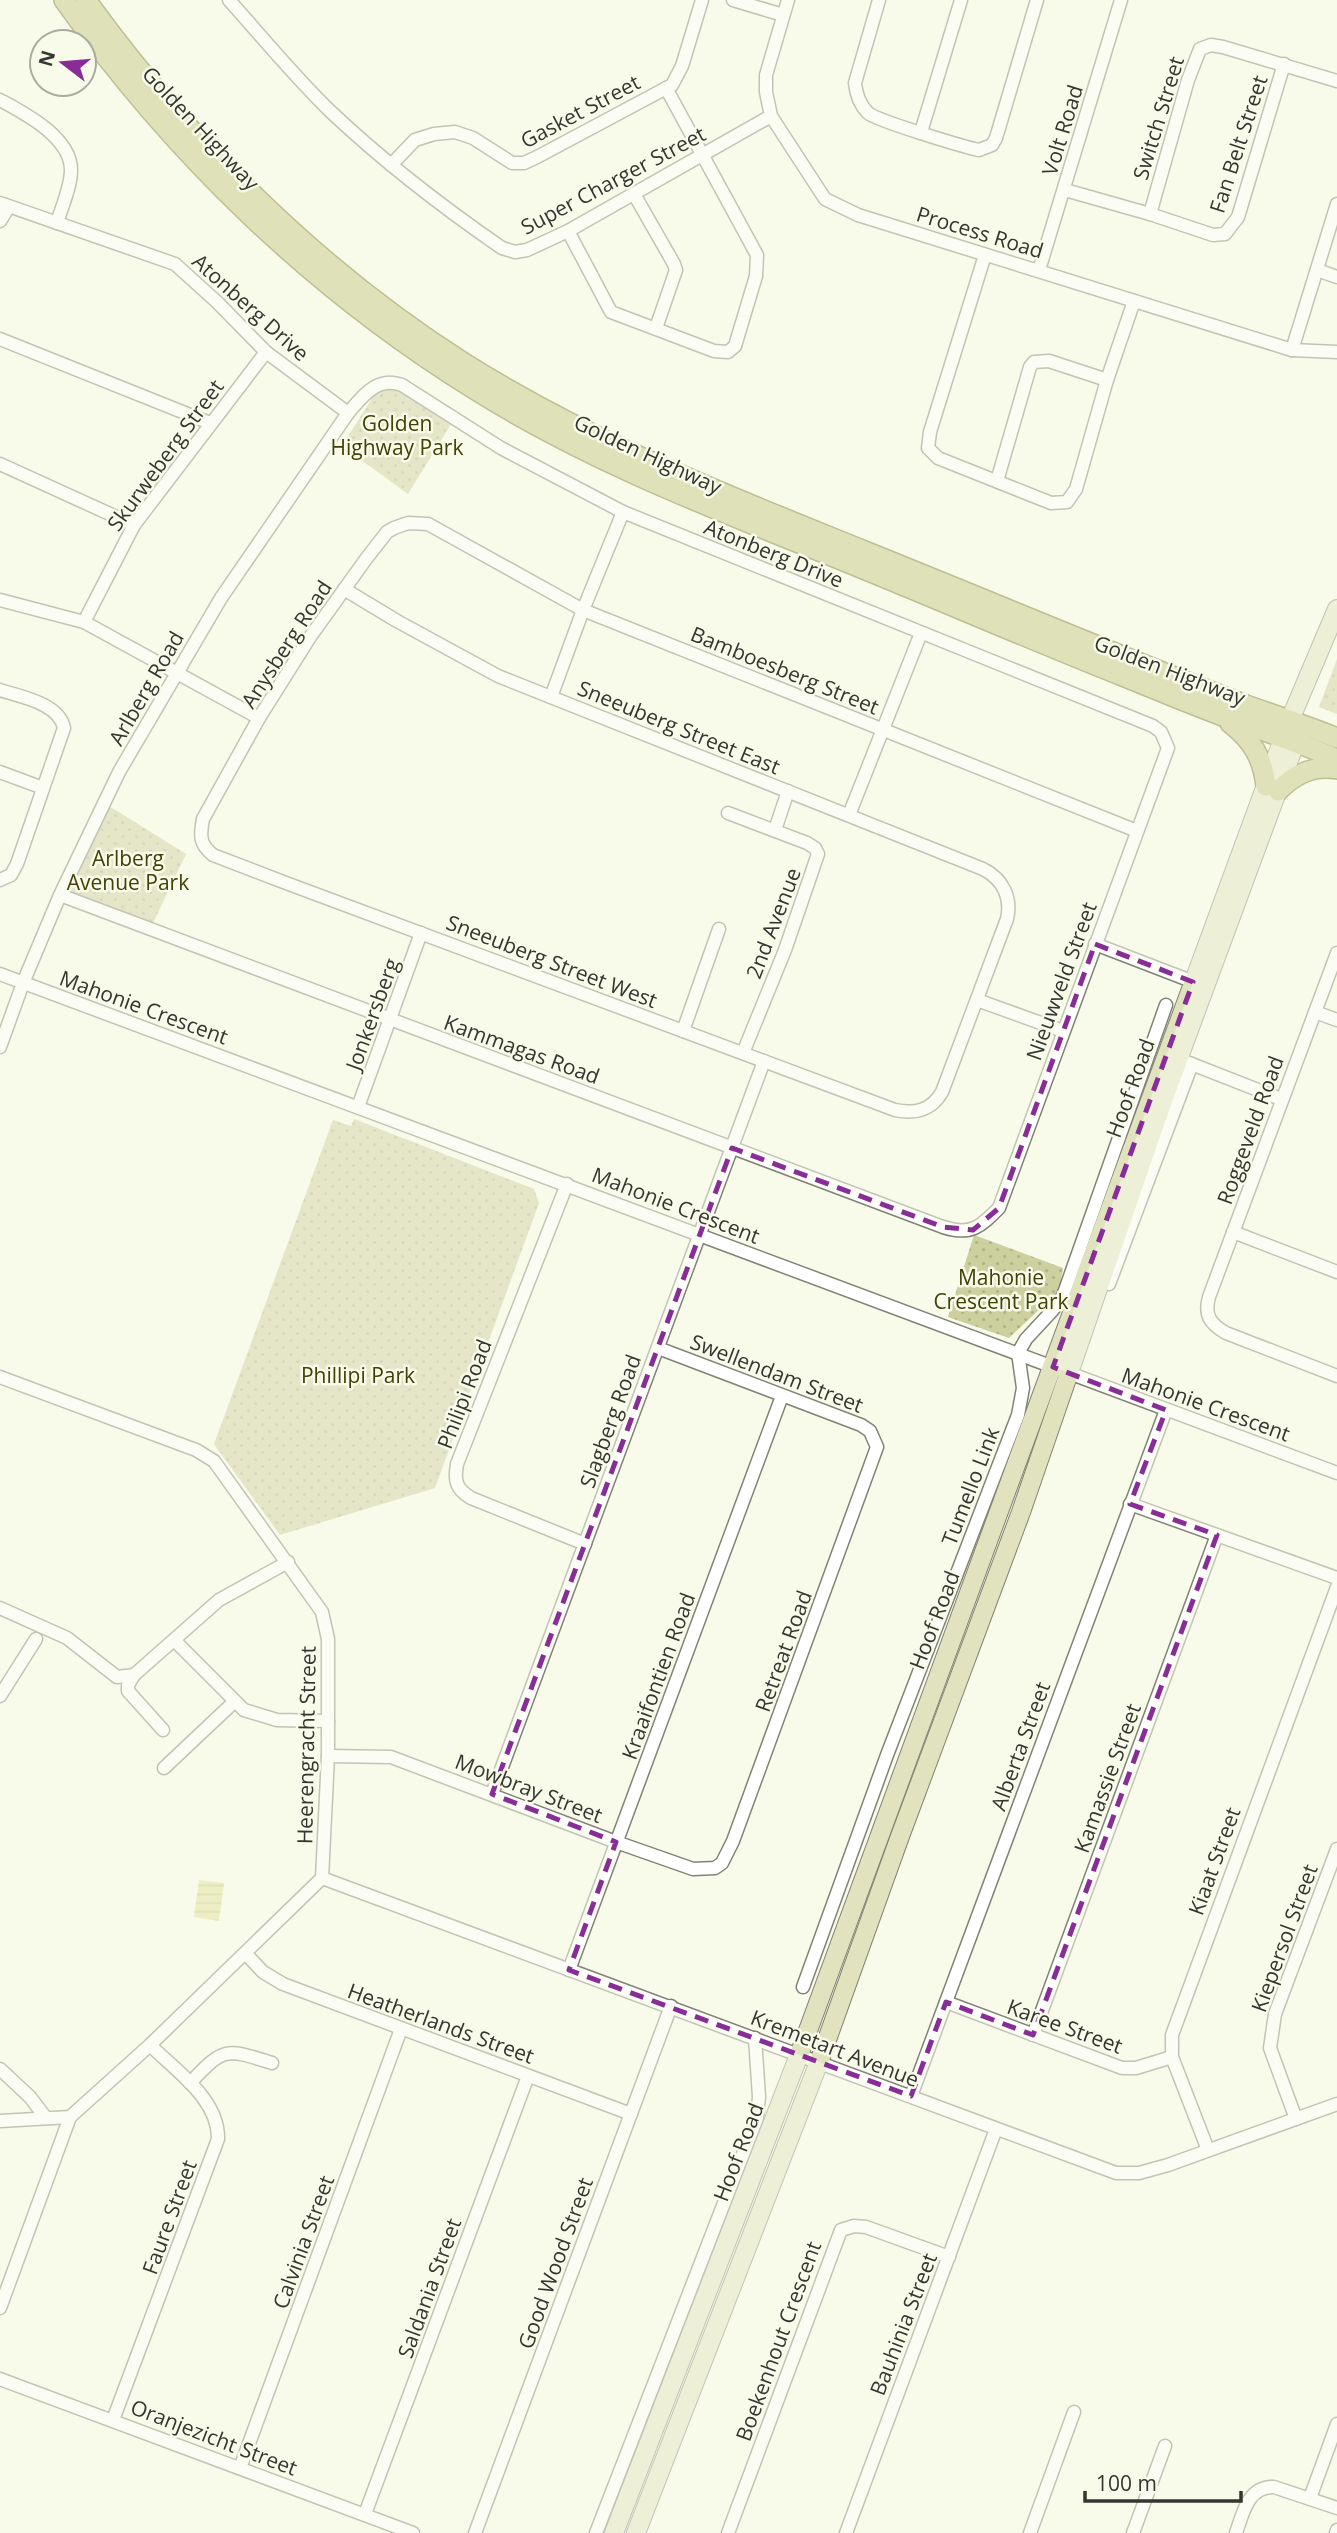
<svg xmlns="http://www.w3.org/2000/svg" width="1337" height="2533" viewBox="0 0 1337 2533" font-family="'Open Sans',sans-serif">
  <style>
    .park { fill: url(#park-dots) }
    .water { fill: url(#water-rules) }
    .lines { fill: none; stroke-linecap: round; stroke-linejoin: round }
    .street-casing { stroke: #828375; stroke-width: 15 }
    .secondary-casing { stroke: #828375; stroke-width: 20 }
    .primary-casing { stroke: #77792a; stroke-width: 22 }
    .street { stroke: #fff; stroke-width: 12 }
    .secondary { stroke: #e1e2be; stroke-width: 18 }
    .primary { stroke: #c2c47d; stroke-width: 19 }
    .marked { fill: none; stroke: #882d98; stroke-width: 5; stroke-dasharray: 14 9; stroke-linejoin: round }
    .labels { text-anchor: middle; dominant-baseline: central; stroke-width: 5; stroke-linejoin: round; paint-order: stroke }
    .street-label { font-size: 21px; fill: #353630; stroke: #f8faea }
    .park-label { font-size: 21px; fill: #414204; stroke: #f8faea }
  </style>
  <defs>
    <pattern id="park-dots" width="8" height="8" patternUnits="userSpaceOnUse" patternTransform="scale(1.75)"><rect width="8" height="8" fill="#cccf9e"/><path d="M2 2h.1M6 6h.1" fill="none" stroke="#b0b288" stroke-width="1.8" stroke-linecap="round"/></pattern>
    <pattern id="water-rules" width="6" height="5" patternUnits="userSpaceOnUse" patternTransform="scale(1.75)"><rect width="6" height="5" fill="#dee394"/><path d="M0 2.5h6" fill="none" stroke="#bfc380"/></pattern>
  </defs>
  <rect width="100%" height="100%" fill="#f8faea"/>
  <g class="park">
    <polygon points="390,388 406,392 453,421 408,494 342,446 376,392"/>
    <polygon points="1337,659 1337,714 1319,707"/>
    <polygon points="109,806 186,854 152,925 69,895"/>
    <polygon points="354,1119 534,1189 539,1203 435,1488 280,1535 214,1444 333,1120 351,1126"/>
    <polygon points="974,1235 1063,1268 1059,1291 1009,1338 948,1317"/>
  </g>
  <polygon class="water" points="199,1880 224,1883 219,1921 194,1917"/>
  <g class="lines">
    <g class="street-casing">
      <g id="street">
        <path d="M229 0C262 37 294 76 330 111 384 162 441 206 502 248L515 252 527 250 568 231 771 116"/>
        <polyline points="733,0 783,15"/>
        <polyline points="788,0 766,75 766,92 771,116 825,199 858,215 1292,350 1337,352"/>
        <path d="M879 0 855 83C856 94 860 105 868 113 878 121 964 147 979 150L992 145 996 138 1037 0"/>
        <path d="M0 100C24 113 71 137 71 170 71 187 62 206 57 223"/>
        <polyline points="921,132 961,0"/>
        <polyline points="391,165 415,140 434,134 455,132 473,138 512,163 524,163 537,157 672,85 682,66 702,0"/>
        <polyline points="1065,190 1150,214 1213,235 1225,234 1238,217 1284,64"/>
        <polyline points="634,194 674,264 676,270 656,328"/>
        <polyline points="0,203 175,264 217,302 266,352 348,413"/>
        <polyline points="1150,214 1188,80 1200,49 1211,45 1223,47 1337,81"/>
        <polyline points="0,221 8,208"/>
        <polyline points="568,231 611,312 714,351 728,352 735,346 756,276 757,255 666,88"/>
        <polyline points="985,255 930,432 928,448 938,458 1051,503 1067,502 1076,489 1107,380 1134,301"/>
        <polyline points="1039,270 1121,0"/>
        <polyline points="1317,270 1337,277"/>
        <polyline points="0,339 210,423"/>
        <polyline points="1292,350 1337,204"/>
        <polyline points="0,464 134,525"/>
        <polyline points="997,481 1030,367 1034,362 1049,361 1107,380"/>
        <path d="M344 589 397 621 498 676 983 869C1003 879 1012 898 1007 919L942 1092C931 1111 915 1114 895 1110L286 883 213 855C199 844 200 835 203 819L259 718 310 637 366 559 387 532 394 528 408 523 428 524 583 610 1137 831"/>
        <polyline points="0,600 84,622 259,718"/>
        <polyline points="84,622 134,525 266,352"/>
        <path d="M0 690C21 697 59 703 64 728L17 864 11 875 0 880"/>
        <polyline points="551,697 583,610 623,512"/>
        <polyline points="0,772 43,788"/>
        <polyline points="728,813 807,843 815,848 818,854 785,950 743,1053"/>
        <polyline points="849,815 921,633"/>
        <polyline points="775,830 788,791"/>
        <polyline points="1095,944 1199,984"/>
        <path d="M1337 953 1209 1297C1204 1315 1210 1324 1226 1333L1337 1376"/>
        <polyline points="0,974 1337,1473"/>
        <polyline points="977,1000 1063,1031"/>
        <polyline points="1315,1012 1337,1020"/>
        <polyline points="683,1031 719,929"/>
        <path d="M0 1047 23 983 60 895 119 772 221 598 348 413C363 396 377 376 402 385L501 448 623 512 1153 726 1161 732 1168 748 999 1208C980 1227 971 1236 943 1227L60 895"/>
        <polyline points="1184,1061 1281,1099"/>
        <polyline points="358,1107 421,933"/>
        <path d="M567 1184 457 1464C454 1481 456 1489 471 1498L585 1544"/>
        <polyline points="1233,1232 1337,1272"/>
        <polyline points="1109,1284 1192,1064"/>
        <polyline points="0,1377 196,1450 214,1461 322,1612 328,1639 328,1756 322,1878 150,2045 70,2117 0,2121"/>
        <polyline points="1130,1504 1337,1578"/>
        <polyline points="0,1608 67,1638 117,1677 134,1675"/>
        <polyline points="175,1641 244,1710 277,1720 328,1721"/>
        <polyline points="0,1696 36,1639"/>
        <polyline points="163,1730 128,1691 128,1685 134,1675 219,1600 288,1562"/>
        <polyline points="328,1756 391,1757 616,1842 693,1869 715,1868 722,1863 733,1841 877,1447 870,1431 861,1425 658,1348"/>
        <polyline points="164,1768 234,1702"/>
        <polyline points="492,1794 764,1061"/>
        <polyline points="322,1878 1116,2173 1139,2173 1168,2165 1337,2104"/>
        <polyline points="246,1954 263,1972 283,1984 631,2114"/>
        <polyline points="569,1970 782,1396"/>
        <polyline points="803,1987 887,1755 1018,1415 1023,1388 1018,1353 1026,1339 1052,1311 1063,1296 1166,1005"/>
        <polyline points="946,2002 1122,2068 1136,2068 1172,2057"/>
        <polyline points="1033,2035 1217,1535"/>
        <polyline points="0,2069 30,2097 46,2118"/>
        <path d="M190 2083C224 2047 225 2048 272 2063"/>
        <polyline points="911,2096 1166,1410"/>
        <polyline points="1296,2119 1270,2048 1275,2014 1337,1849"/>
        <polyline points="1208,2150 1172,2057 1172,2035 1337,1587"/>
        <polyline points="0,2308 70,2117"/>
        <polyline points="0,2379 413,2533"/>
        <path d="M113 2420 218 2139C219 2099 176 2071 150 2045"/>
        <polyline points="240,2468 401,2029"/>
        <polyline points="1310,2498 1337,2424"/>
        <polyline points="365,2514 528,2076"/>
        <polyline points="475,2533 671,2006"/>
        <polyline points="596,2533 757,2118 759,2097 755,2038"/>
        <polyline points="728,2533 841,2230 854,2226 866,2227 949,2257"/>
        <polyline points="846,2533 996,2129"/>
        <polyline points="1030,2533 1074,2412"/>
        <polyline points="1133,2533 1165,2446"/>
        <path d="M1236 2533C1243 2513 1248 2486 1274 2487L1337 2508"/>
        <polyline points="1336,2533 1337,2530"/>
      </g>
    </g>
    <g class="secondary-casing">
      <g id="secondary">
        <polyline points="614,2533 799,2055 1290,720 1337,609"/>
        <polyline points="636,2533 819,2062 899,1839 1021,1512 1162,1103 1300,730"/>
      </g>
    </g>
    <g class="primary-casing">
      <g id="primary">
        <path d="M64 0C173 154 313 289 474 389 579 455 694 501 809 547 915 589 1019 635 1125 677 1160 691 1195 706 1231 719 1266 732 1303 744 1337 759"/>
        <path d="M86 0C188 141 316 269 464 363 591 443 729 496 867 552 994 603 1119 656 1246 705 1277 716 1307 726 1337 738"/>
        <path d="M1230 723C1252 740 1263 758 1266 786"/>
        <path d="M1278 791C1295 774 1313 765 1337 769"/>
      </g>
    </g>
    <use href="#street" class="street"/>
    <use href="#secondary" class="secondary"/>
    <use href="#primary" class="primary"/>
  </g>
  <path d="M0 0H1337V2533H0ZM1095 944 1193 982 1053 1367 1166 1410 1130 1504 1217 1535 1033 2035 946 2002 911 2096 569 1970 616 1842 492 1794 732 1148 943 1227 973 1230 999 1208Z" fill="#f8faea" fill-opacity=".55" fill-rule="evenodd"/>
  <path class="marked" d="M1095 944 1193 982 1053 1367 1166 1410 1130 1504 1217 1535 1033 2035 946 2002 911 2096 569 1970 616 1842 492 1794 732 1148 943 1227 973 1230 999 1208Z"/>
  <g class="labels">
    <g class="street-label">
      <text transform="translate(580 111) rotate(-28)">Gasket Street</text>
      <text transform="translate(1158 118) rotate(-73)">Switch Street</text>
      <text transform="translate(201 128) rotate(47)">Golden Highway</text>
      <text transform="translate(1062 130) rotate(-73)">Volt Road</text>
      <text transform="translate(1238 144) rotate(-72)">Fan Belt Street</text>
      <text transform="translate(613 180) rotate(-28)">Super Charger Street</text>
      <text transform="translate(980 232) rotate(17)">Process Road</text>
      <text transform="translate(251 307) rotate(42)">Atonberg Drive</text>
      <text transform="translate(648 454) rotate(25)">Golden Highway</text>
      <text transform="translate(165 455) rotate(-54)">Skurweberg Street</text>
      <text transform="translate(774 553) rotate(22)">Atonberg Drive</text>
      <text transform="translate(286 644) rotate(-57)">Anysberg Road</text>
      <text transform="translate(785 670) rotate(22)">Bamboesberg Street</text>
      <text transform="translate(1170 670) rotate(21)">Golden Highway</text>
      <text transform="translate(146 688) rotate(-60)">Arlberg Road</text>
      <text transform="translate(679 727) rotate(22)">Sneeuberg Street East</text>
      <text transform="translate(773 923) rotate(-69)">2nd Avenue</text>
      <text transform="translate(552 961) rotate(21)">Sneeuberg Street West</text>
      <text transform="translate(1061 981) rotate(-70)">Nieuwveld Street</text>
      <text transform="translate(144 1007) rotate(20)">Mahonie Crescent</text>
      <text transform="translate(372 1014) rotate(-70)">Jonkersberg</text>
      <text transform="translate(522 1049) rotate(20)">Kammagas Road</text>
      <text transform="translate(1130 1088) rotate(-70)">Hoof Road</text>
      <text transform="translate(1250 1130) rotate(-70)">Roggeveld Road</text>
      <text transform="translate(676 1205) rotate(21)">Mahonie Crescent</text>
      <text transform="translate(777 1373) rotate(21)">Swellendam Street</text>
      <text transform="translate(464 1394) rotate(-69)">Philipi Road</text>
      <text transform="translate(1206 1404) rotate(20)">Mahonie Crescent</text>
      <text transform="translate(610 1421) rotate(-70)">Slagberg Road</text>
      <text transform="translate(970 1486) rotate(-69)">Tumello Link</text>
      <text transform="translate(934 1620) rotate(-69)">Hoof Road</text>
      <text transform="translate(783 1651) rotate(-70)">Retreat Road</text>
      <text transform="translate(658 1676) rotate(-70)">Kraaifontien Road</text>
      <text transform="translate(306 1745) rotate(-89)">Heerengracht Street</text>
      <text transform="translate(1020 1746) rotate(-70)">Alberta Street</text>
      <text transform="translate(1107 1778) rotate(-70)">Kamassie Street</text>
      <text transform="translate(529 1788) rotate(21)">Mowbray Street</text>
      <text transform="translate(1214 1861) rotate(-70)">Kiaat Street</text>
      <text transform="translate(1284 1938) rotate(-70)">Kiepersol Street</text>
      <text transform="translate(441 2023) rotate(20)">Heatherlands Street</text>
      <text transform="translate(1065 2026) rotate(20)">Karee Street</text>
      <text transform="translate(835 2048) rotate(21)">Kremetart Avenue</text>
      <text transform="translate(738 2152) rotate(-69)">Hoof Road</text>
      <text transform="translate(169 2217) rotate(-70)">Faure Street</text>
      <text transform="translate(303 2242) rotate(-70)">Calvinia Street</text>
      <text transform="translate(555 2263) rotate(-70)">Good Wood Street</text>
      <text transform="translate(429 2288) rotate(-70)">Saldania Street</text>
      <text transform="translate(903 2324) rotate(-69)">Bauhinia Street</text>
      <text transform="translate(778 2341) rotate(-70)">Boekenhout Crescent</text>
      <text transform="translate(214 2437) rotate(21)">Oranjezicht Street</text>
    </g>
    <g class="park-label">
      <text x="397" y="423">Golden<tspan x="397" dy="24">Highway Park</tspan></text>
      <text x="128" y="858">Arlberg<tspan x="128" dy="24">Avenue Park</tspan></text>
      <text x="1001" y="1277">Mahonie<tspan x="1001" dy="24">Crescent Park</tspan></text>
      <text x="358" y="1375">Phillipi Park</text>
    </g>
  </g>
  <g transform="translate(63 63) rotate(286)"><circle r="33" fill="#f8faea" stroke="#aaaca0" stroke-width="2"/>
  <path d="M0-5L12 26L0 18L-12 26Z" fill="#882d98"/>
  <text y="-10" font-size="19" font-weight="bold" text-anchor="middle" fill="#353630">N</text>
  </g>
  <path d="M1085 2491v10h156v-10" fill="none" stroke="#353630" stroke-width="3.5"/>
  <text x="1096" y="2491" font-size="21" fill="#353630" stroke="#f8faea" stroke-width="5" paint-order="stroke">100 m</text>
</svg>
